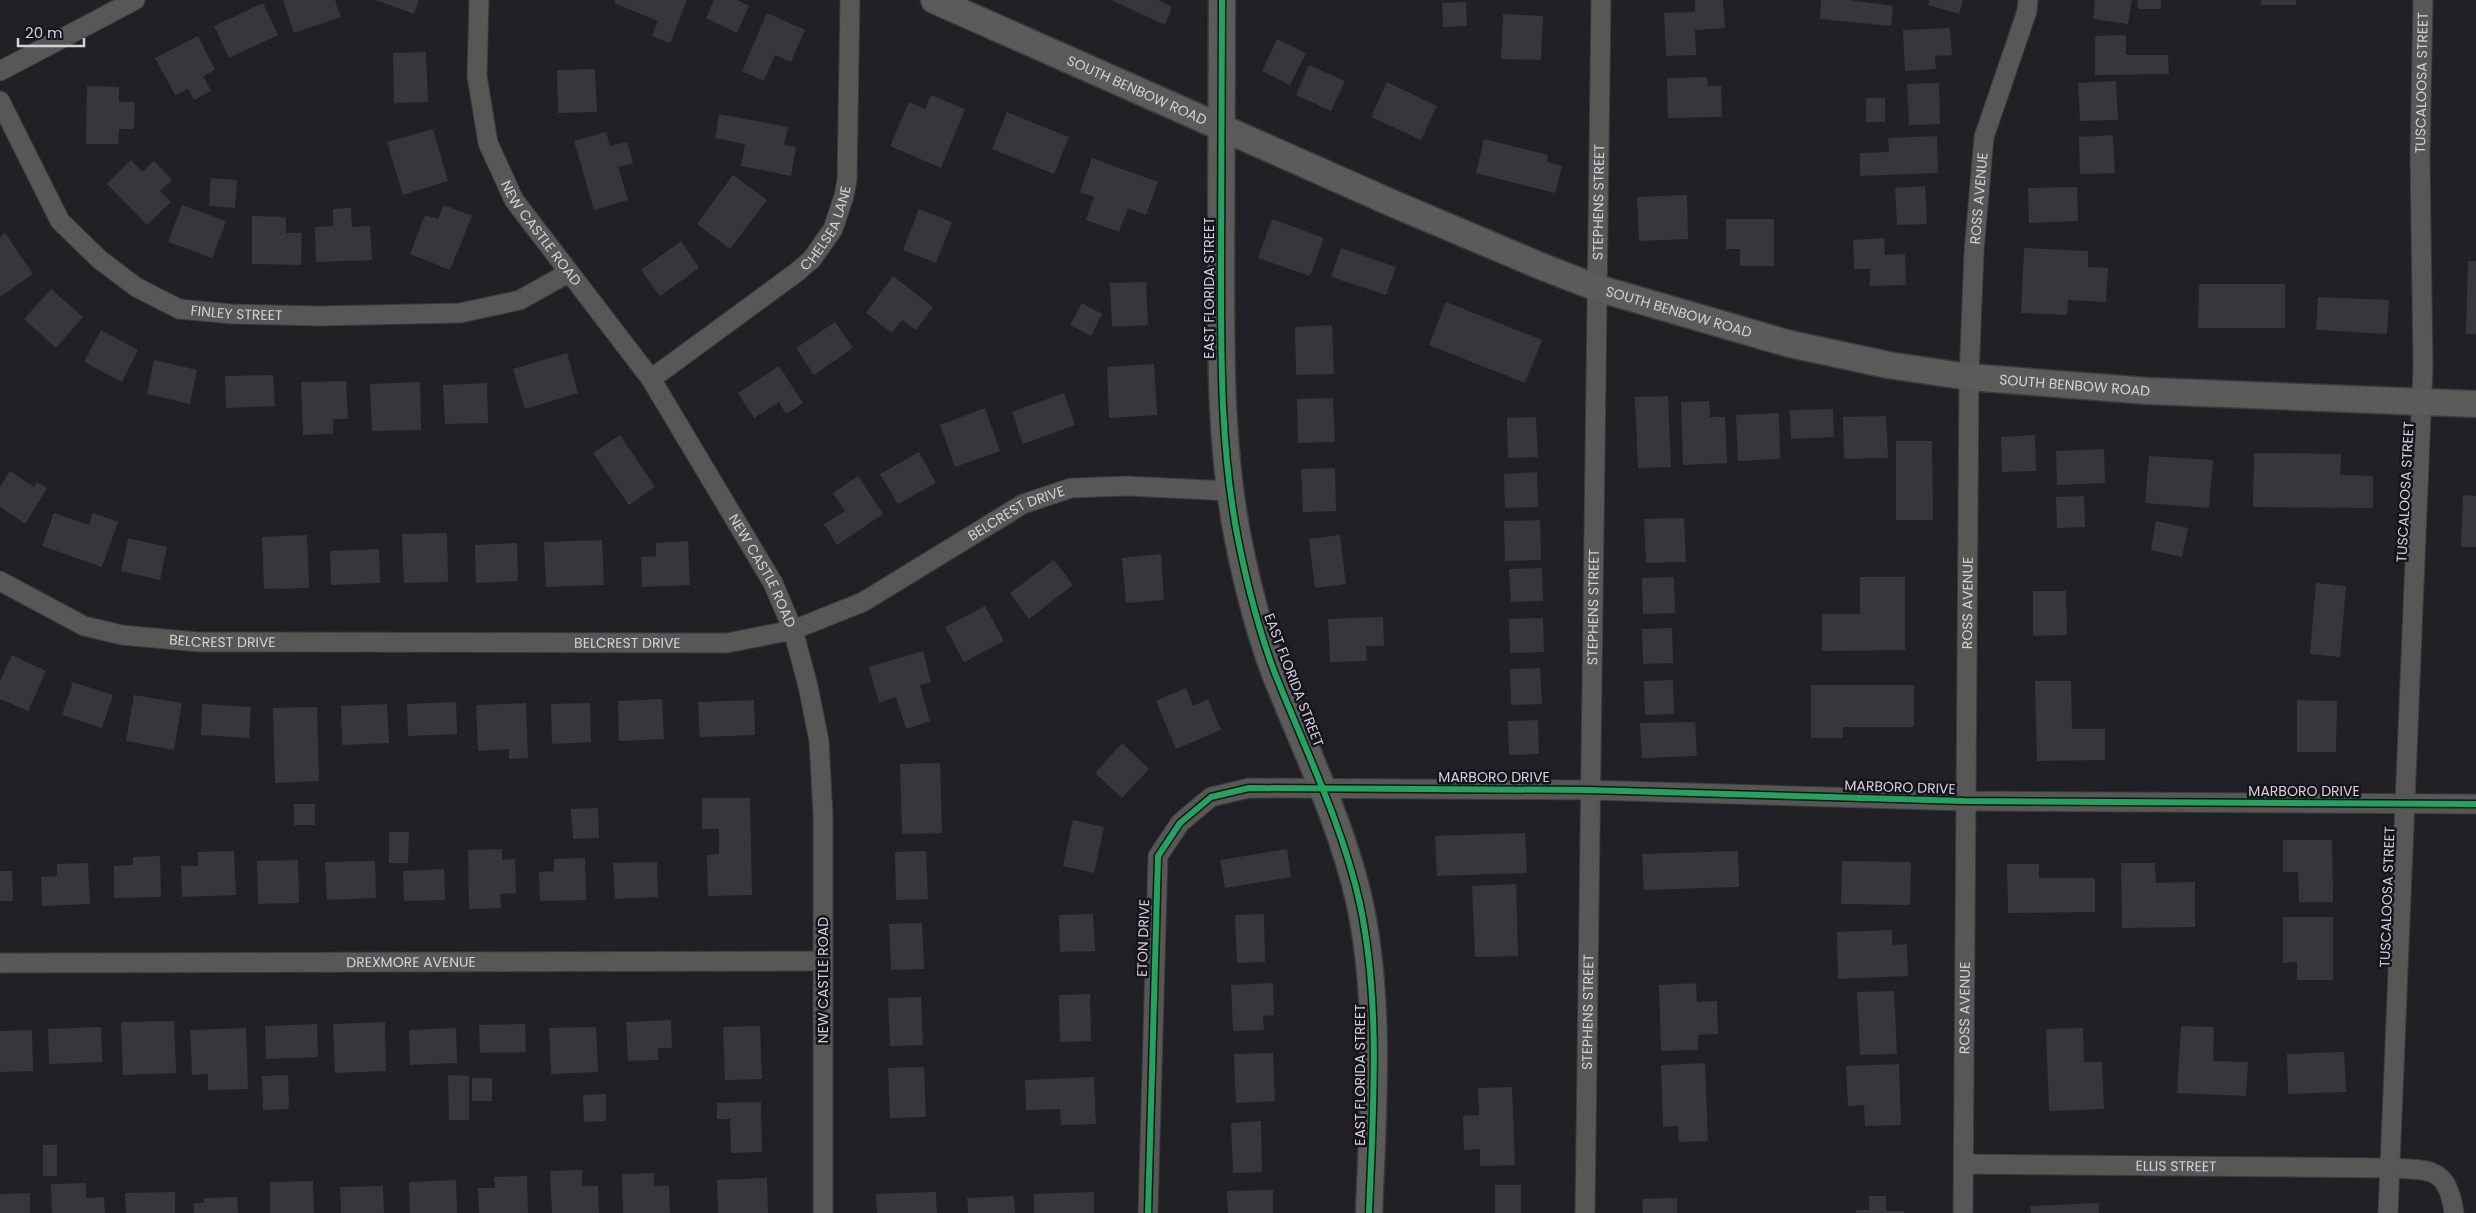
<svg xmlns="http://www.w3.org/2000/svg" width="2476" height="1213" viewBox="0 0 2476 1213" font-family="Poppins,sans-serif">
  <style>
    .building { fill: #37363b }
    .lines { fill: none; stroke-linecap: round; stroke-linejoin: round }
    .minor-casing { stroke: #3b3a3d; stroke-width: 21 }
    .secondary-casing { stroke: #3b3a3d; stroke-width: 29 }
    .minor { stroke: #585756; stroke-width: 19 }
    .secondary { stroke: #5b5b5a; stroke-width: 26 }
    .cycleway-casing { stroke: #17141e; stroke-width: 9 }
    .cycleway { stroke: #20a55d; stroke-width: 6 }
    .labels { text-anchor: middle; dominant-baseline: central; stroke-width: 5; stroke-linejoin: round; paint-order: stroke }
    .street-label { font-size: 14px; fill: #d2d0d8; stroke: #17141e }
  </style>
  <rect width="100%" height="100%" fill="#212025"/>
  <g class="building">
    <polygon points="283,0 335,0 341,17 294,33"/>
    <polygon points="376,0 419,0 414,14"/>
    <polygon points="615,0 687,0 670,43 652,36 658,21 614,3"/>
    <polygon points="714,0 737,0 749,6 737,33 706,18"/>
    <polygon points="1111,0 1158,0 1172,7 1165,25"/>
    <polygon points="1695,0 1723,0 1725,28 1695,30 1696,55 1666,56 1664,13 1695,12"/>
    <polygon points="1821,0 1849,0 1893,6 1891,26 1820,19"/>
    <polygon points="1930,0 1963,0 1959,14 1928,5"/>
    <polygon points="2095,0 2132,0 2128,24 2093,19"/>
    <polygon points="2137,0 2161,0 2161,9 2138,9"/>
    <rect x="2261" y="0" width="35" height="5"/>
    <polygon points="1466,2 1467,26 1443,27 1442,3"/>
    <polygon points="263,3 278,35 229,58 214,26"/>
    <polygon points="767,13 805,30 791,62 775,55 764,81 742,71"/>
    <polygon points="1503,14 1543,16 1541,60 1501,59"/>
    <polygon points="1950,28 1952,55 1935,56 1936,69 1905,71 1903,30"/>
    <polygon points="2126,35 2126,55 2168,55 2169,74 2095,75 2095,36"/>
    <polygon points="198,36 215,70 203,76 211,91 194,100 188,89 175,95 155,58"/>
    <polygon points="1277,39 1306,53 1290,85 1262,71"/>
    <polygon points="426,52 428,102 394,103 393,53"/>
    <polygon points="1309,65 1345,81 1331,111 1296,95"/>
    <polygon points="595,69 597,112 558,113 557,70"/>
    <polygon points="1707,77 1708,86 1721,86 1722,117 1668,118 1667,78"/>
    <polygon points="2116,81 2118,120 2080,121 2078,83"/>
    <polygon points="1387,82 1437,106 1421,140 1371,117"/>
    <polygon points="1939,83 1940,124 1909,125 1907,84"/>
    <polygon points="87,86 119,87 119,102 135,102 134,129 119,129 118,144 86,144"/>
    <polygon points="931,95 965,109 941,168 890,146 909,102 925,109"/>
    <rect x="1866" y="98" width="19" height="24"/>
    <polygon points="1007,112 1069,137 1054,174 992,149"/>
    <polygon points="719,114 788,127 784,145 796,147 791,176 741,166 745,144 715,138"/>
    <polygon points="433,129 448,181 403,195 387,142"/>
    <polygon points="606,132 610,146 627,142 633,163 618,167 628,200 594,210 574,141"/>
    <polygon points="2113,135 2115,173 2080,174 2079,137"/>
    <polygon points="1937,136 1938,173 1860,176 1860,153 1889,152 1888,138"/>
    <polygon points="1484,139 1548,155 1547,162 1562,166 1555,193 1476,173"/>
    <polygon points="1092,158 1158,182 1146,215 1128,208 1119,232 1086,220 1094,197 1080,192"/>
    <polygon points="131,160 142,172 154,161 172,180 160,191 171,202 147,225 107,184"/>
    <polygon points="733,175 767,200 730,249 697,224"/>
    <polygon points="211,178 237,180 235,208 209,206"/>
    <polygon points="1925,186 1927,224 1897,225 1895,188"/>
    <polygon points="2077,187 2078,221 2029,223 2028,188"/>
    <polygon points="1687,195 1688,239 1639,241 1637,197"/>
    <polygon points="182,205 226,221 212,258 168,242"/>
    <polygon points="444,205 472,216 450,270 410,254 425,215 438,219"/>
    <polygon points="351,208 352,227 370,226 372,260 316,262 315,227 333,226 333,209"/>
    <polygon points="919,209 952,222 936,263 903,250"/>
    <polygon points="252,216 286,217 286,233 302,233 301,265 252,264"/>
    <polygon points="1272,219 1324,238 1310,276 1258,258"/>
    <polygon points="1726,219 1774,219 1774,266 1740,266 1740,249 1726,249"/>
    <polygon points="5,233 33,274 0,297 0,237"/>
    <polygon points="1884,238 1885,255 1905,254 1906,285 1870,286 1870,269 1854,269 1853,240"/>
    <polygon points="681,241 699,268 660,296 641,270"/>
    <polygon points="1341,248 1396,267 1386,295 1331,277"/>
    <polygon points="2024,248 2088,251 2088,267 2108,268 2106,302 2068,300 2067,315 2021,313"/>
    <polygon points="2468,261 2476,261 2476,334 2466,334"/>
    <polygon points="893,276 933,307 916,330 902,320 892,333 866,313"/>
    <polygon points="1146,282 1148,325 1112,327 1110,283"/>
    <polygon points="2199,284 2285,284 2285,328 2198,328"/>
    <polygon points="51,289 83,317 56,348 24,319"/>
    <polygon points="2318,297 2389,300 2387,334 2316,330"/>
    <polygon points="1446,302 1542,340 1525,383 1429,345"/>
    <polygon points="1082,303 1102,314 1091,336 1070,325"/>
    <polygon points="835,322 853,348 814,375 796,348"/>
    <polygon points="1332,325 1334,374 1296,375 1295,327"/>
    <polygon points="101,330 138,350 122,382 84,362"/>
    <polygon points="567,353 578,393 525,409 513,369"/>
    <polygon points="154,360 197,370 190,404 147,394"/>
    <polygon points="1154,364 1157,415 1109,418 1107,367"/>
    <polygon points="779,366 803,403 786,414 779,402 754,418 738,393"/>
    <polygon points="273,375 275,406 226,408 225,376"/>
    <polygon points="346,381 348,419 333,419 333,434 303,435 301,382"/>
    <polygon points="420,382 421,430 372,431 370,384"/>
    <polygon points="487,383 488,423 445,424 443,385"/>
    <polygon points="1064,393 1075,425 1023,444 1012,412"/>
    <polygon points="1668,396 1671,467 1638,468 1635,397"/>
    <polygon points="1333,398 1335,442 1298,443 1297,399"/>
    <polygon points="1709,401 1710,417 1725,417 1727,463 1683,465 1681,402"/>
    <polygon points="985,408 1000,451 955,467 940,425"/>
    <polygon points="1833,409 1834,437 1791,439 1790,410"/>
    <polygon points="1779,413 1780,459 1738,461 1736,415"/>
    <polygon points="1886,416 1888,458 1844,459 1843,417"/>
    <polygon points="1536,417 1538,457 1508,458 1507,418"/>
    <polygon points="620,435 655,487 629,505 593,453"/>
    <polygon points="2035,435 2036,471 2002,472 2001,437"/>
    <polygon points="1896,441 1932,441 1933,520 1896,520"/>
    <polygon points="2104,449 2105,483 2057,485 2056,451"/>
    <polygon points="919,452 936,483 898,504 880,474"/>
    <polygon points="2254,453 2341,454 2340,475 2373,476 2373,508 2253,507"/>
    <polygon points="2149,456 2213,460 2209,508 2145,503"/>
    <polygon points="1335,468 1336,511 1303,512 1301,469"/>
    <polygon points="10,471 34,487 37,482 47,488 25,524 0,507 0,487"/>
    <polygon points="1537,472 1538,507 1505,508 1504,474"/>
    <polygon points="858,476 883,514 837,545 824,524 845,511 833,493"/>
    <polygon points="2463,495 2476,496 2476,547 2461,547"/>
    <polygon points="2084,496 2085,527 2057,528 2056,497"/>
    <polygon points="54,513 89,525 93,513 118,522 102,567 42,546"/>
    <polygon points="1684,518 1686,562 1646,563 1644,519"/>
    <polygon points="1540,520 1541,560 1505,561 1504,521"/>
    <polygon points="2156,521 2188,528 2182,557 2151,550"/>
    <polygon points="447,533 448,582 404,583 402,534"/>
    <polygon points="307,535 309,588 264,589 262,537"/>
    <polygon points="1340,535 1346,584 1315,588 1309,539"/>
    <polygon points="128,538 167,547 160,580 121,571"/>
    <polygon points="602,540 604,585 546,587 544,542"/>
    <polygon points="688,541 690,585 642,587 641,557 656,556 656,543"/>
    <polygon points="517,543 518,581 476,583 475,545"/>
    <polygon points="379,549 380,583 331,585 330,551"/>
    <polygon points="1161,554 1164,600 1126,603 1122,558"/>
    <polygon points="1054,560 1073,585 1029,619 1010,593"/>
    <polygon points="1542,568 1543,601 1511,602 1509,569"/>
    <polygon points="1674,577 1675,613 1643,614 1642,578"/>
    <polygon points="1860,577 1905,577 1905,650 1822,651 1822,614 1860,614"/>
    <polygon points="2316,583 2346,586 2340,657 2310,654"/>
    <polygon points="2033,591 2066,591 2067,635 2033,636"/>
    <polygon points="985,606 1004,641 964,662 945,627"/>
    <polygon points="1383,617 1384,646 1366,646 1367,661 1330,662 1328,619"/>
    <polygon points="1543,618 1544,652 1510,653 1509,619"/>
    <polygon points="1672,628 1673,663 1643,664 1642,629"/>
    <polygon points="923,651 931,682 920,685 930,721 906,729 896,697 879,703 869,667"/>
    <polygon points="12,655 46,671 28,711 0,699 0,681"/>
    <polygon points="1540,668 1542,704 1511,705 1510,669"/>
    <polygon points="1673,680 1674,714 1645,715 1644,681"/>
    <polygon points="2035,681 2071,681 2072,729 2105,729 2105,760 2037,761"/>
    <polygon points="73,682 113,695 102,728 62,715"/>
    <polygon points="1811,685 1914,685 1914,727 1843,727 1843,738 1811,738"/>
    <polygon points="1186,688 1193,706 1208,699 1221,730 1176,749 1156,701"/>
    <polygon points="134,695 182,703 174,750 126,741"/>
    <polygon points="662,699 664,739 619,741 618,701"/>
    <polygon points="754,700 755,735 700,737 698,702"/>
    <polygon points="2297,700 2337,701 2336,752 2297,752"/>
    <polygon points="456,702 457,734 408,736 407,704"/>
    <polygon points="526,703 528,758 509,759 509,749 478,751 476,705"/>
    <polygon points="590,703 591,742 552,744 551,704"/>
    <polygon points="202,704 251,707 249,738 201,735"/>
    <polygon points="387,704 389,743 342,745 341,706"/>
    <polygon points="317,707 319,781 275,783 273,708"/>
    <polygon points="1538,720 1539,754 1509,755 1508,721"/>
    <polygon points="1695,722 1697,756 1642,758 1640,723"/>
    <polygon points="1122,743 1149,769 1122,798 1095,773"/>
    <polygon points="940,763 942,833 902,834 900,764"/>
    <polygon points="702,798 750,798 752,895 708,896 707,855 719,854 719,829 702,829"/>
    <rect x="294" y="804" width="21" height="21"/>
    <polygon points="598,808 599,838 573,839 571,809"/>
    <polygon points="1073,820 1104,827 1094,873 1063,866"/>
    <polygon points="389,832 409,832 408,863 389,863"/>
    <polygon points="1525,833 1527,873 1437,876 1435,836"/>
    <polygon points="2283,840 2332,840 2333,902 2299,902 2298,872 2283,872"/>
    <polygon points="502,849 502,860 515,859 516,893 500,894 501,908 469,909 468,850"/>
    <polygon points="1287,849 1291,877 1225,888 1220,860"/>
    <polygon points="234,851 236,895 182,897 181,866 198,866 198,852"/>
    <polygon points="926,851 928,899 896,900 895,852"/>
    <polygon points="1738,851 1739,887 1644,890 1642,854"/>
    <polygon points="160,856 161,897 114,898 114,866 133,865 133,857"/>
    <polygon points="585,858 586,900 540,901 539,872 554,871 554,859"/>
    <polygon points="298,860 299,903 258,904 257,861"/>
    <polygon points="375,861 376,898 327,900 325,862"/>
    <polygon points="1842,861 1911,862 1910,905 1841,904"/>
    <polygon points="657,862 658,897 615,899 613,863"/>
    <polygon points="88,863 90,904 42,906 41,877 57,876 57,864"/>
    <polygon points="2121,863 2155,863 2156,883 2195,882 2195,927 2122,928"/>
    <polygon points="2007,864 2039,864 2039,878 2095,878 2095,912 2008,913"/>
    <polygon points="444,869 445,900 404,901 403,871"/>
    <polygon points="0,871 12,871 13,901 0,901"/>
    <polygon points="1516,884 1518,956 1475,957 1472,886"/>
    <polygon points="1093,914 1095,951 1060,952 1059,915"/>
    <polygon points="1264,914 1265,962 1237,963 1235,915"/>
    <polygon points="2283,917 2333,917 2333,980 2297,980 2297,962 2283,963"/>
    <polygon points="922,923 924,969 891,970 889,924"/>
    <polygon points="1892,930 1892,945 1907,944 1908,976 1838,979 1837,932"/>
    <polygon points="1273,983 1274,1015 1263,1016 1264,1030 1233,1031 1231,985"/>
    <polygon points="1696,983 1697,1002 1717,1001 1718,1034 1698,1035 1698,1050 1661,1051 1659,985"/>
    <polygon points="1894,991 1897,1054 1860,1055 1857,992"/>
    <polygon points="1090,994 1091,1041 1060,1042 1059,995"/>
    <polygon points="921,997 923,1045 890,1046 888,998"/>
    <polygon points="671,1020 672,1048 658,1048 658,1060 628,1061 626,1022"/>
    <polygon points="174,1021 176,1073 123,1075 121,1022"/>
    <polygon points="385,1022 386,1071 335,1073 333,1024"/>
    <polygon points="317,1024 318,1057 266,1059 265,1026"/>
    <polygon points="525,1024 526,1052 480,1053 479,1025"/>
    <polygon points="760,1026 762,1079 725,1080 723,1027"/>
    <polygon points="2181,1026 2214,1027 2213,1061 2248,1062 2246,1096 2177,1093"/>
    <polygon points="101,1027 102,1062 49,1064 48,1029"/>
    <polygon points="596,1027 598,1072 551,1074 549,1028"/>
    <polygon points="246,1028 248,1089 208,1090 208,1074 192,1075 190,1030"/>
    <polygon points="456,1028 457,1063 410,1065 409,1030"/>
    <polygon points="2083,1028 2084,1062 2102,1062 2104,1109 2049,1111 2046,1029"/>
    <polygon points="32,1030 33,1071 0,1072 0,1031"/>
    <polygon points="2344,1052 2346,1092 2288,1094 2287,1054"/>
    <polygon points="1273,1053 1275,1101 1236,1103 1234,1054"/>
    <polygon points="1705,1063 1708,1141 1679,1142 1678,1126 1663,1127 1661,1065"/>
    <polygon points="1899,1064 1901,1125 1865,1126 1864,1105 1848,1106 1846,1066"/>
    <polygon points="924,1067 926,1117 890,1118 888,1068"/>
    <polygon points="288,1075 289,1109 263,1110 262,1076"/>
    <polygon points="448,1075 469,1076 469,1120 449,1120"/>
    <polygon points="1094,1077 1096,1124 1061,1125 1060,1109 1026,1110 1025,1080"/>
    <rect x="472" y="1078" width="20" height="23"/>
    <polygon points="1512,1087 1515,1165 1480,1166 1480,1149 1464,1150 1463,1116 1479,1115 1478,1088"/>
    <polygon points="606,1094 606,1121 584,1122 583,1095"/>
    <polygon points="761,1102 762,1152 731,1153 730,1119 717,1119 717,1103"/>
    <polygon points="1261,1121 1262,1172 1233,1173 1231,1123"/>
    <rect x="43" y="1145" width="14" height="31"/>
    <polygon points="582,1170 582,1186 598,1186 599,1213 552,1213 550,1171"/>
    <polygon points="654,1173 654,1186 669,1186 670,1213 623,1213 622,1174"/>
    <polygon points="527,1176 528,1213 479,1213 478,1188 495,1188 494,1177"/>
    <polygon points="767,1178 768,1213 718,1213 717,1180"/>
    <polygon points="456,1180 457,1213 410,1213 409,1182"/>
    <polygon points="313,1181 314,1213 270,1213 270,1182"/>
    <polygon points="86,1183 86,1198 104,1197 105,1213 52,1213 51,1184"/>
    <rect x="1495" y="1185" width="26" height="28"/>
    <polygon points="383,1186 384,1213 341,1213 340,1187"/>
    <polygon points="1273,1190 1273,1213 1228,1213 1227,1191"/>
    <polygon points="175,1192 175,1213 126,1213 125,1193"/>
    <polygon points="936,1192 937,1213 877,1213 876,1194"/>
    <polygon points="1094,1192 1094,1213 1034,1213 1034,1194"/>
    <polygon points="30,1193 30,1213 0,1213 0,1194"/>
    <polygon points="1014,1196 1015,1213 968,1213 967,1198"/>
    <polygon points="1869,1196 1886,1196 1886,1211 1904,1211 1904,1213 1856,1213 1856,1210 1869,1210"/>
    <polygon points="237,1197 238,1213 194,1213 193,1203 204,1203 204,1198"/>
    <polygon points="1677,1198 1677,1213 1643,1213 1642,1199"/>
    <polygon points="2099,1203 2099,1213 2031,1213 2030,1206"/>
  </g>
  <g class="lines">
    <g class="minor-casing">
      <g id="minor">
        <path id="s1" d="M479 0 477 76 488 143 514 200 651 379 773 583 793 630 808 686 819 741 823 815V1213"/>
        <polyline points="0,71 135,0"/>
        <path id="s2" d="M0 101 60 221 99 259 136 287 179 309 232 314 320 316 460 313 520 300 568 273"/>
        <path id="s3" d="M651 379 797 272 812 259 833 229 844 196 847 180 850 0"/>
        <path id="s4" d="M0 581 84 626 122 635 198 642 727 643 793 630 863 602 1023 504 1071 488 1127 486 1230 491"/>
        <path id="s5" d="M0 963 822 961"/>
        <path id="s6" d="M1964 1164 2389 1168C2429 1170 2448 1166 2454 1213"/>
        <polyline points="1148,1213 1158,856 1180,823 1211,797 1249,788 1589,790 1964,801 2476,804"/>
        <path id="s7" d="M1585 1213 1601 0"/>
        <path id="s8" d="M1963 1213 1969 377 1974 252 1984 137 2027 11 2028 0"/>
        <path id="s9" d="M2388 1213 2423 367 2420 156 2423 0"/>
      </g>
    </g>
    <g class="secondary-casing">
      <g id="secondary">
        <path id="s10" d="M934 0 1394 204 1543 267 1597 288 1790 344 1888 365 1969 377 2148 391 2476 404"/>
        <path d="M1222 0C1222 87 1222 174 1221 261 1221 354 1220 447 1238 539 1247 584 1258 628 1274 671 1304 747 1342 823 1360 904 1381 1005 1373 1110 1369 1213"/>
      </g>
    </g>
    <use href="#minor" class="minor"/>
    <use href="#secondary" class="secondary"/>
    <g class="cycleway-casing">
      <g id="cycleway">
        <path d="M1222 0C1222 87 1222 174 1221 261 1221 354 1220 447 1238 539 1247 584 1258 628 1274 671 1304 747 1342 823 1360 904 1381 1005 1373 1110 1369 1213"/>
        <polyline points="1148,1213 1158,856 1180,823 1211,797 1249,788 1589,790 1964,801 2476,804"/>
      </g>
    </g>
    <use href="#cycleway" class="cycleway"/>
  </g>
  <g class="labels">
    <g class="street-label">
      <text stroke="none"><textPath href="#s9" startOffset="1131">TUSCALOOSA STREET</textPath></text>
      <text stroke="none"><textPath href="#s10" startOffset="222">SOUTH BENBOW ROAD</textPath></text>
      <text stroke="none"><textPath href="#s8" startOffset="1015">ROSS AVENUE</textPath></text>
      <text stroke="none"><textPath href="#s7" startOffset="1011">STEPHENS STREET</textPath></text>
      <text stroke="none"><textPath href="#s3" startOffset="235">CHELSEA LANE</textPath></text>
      <text stroke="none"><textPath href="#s1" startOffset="249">NEW CASTLE ROAD</textPath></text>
      <text transform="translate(1209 288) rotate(-90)">EAST FLORIDA STREET</text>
      <text stroke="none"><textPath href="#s2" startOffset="341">FINLEY STREET</textPath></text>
      <text stroke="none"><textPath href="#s10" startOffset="808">SOUTH BENBOW ROAD</textPath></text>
      <text stroke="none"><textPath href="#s10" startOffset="1212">SOUTH BENBOW ROAD</textPath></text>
      <text transform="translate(2405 492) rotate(-87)">TUSCALOOSA STREET</text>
      <text stroke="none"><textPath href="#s4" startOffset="1060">BELCREST DRIVE</textPath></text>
      <text stroke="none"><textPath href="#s1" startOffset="654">NEW CASTLE ROAD</textPath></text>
      <text stroke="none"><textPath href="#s8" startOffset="610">ROSS AVENUE</textPath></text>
      <text stroke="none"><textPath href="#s7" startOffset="606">STEPHENS STREET</textPath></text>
      <text stroke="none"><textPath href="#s4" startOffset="235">BELCREST DRIVE</textPath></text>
      <text stroke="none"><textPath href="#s4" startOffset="640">BELCREST DRIVE</textPath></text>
      <text transform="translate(1294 680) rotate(69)">EAST FLORIDA STREET</text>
      <text x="1494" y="777">MARBORO DRIVE</text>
      <text transform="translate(1900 787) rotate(2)">MARBORO DRIVE</text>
      <text x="2304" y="791">MARBORO DRIVE</text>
      <text transform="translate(2387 897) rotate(-88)">TUSCALOOSA STREET</text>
      <text transform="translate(1143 938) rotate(-88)">ETON DRIVE</text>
      <text stroke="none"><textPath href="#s5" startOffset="411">DREXMORE AVENUE</textPath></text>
      <text transform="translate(823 980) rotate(-90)">NEW CASTLE ROAD</text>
      <text stroke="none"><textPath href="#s8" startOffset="205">ROSS AVENUE</textPath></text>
      <text stroke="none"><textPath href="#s7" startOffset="201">STEPHENS STREET</textPath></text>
      <text transform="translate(1360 1075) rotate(-90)">EAST FLORIDA STREET</text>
      <text stroke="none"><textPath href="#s6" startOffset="212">ELLIS STREET</textPath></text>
    </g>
  </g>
  <path d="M18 38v8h66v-8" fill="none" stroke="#d2d0d8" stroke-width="2.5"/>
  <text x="25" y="38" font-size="15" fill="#d2d0d8" stroke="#17141e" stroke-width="4" paint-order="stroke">20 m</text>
</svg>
